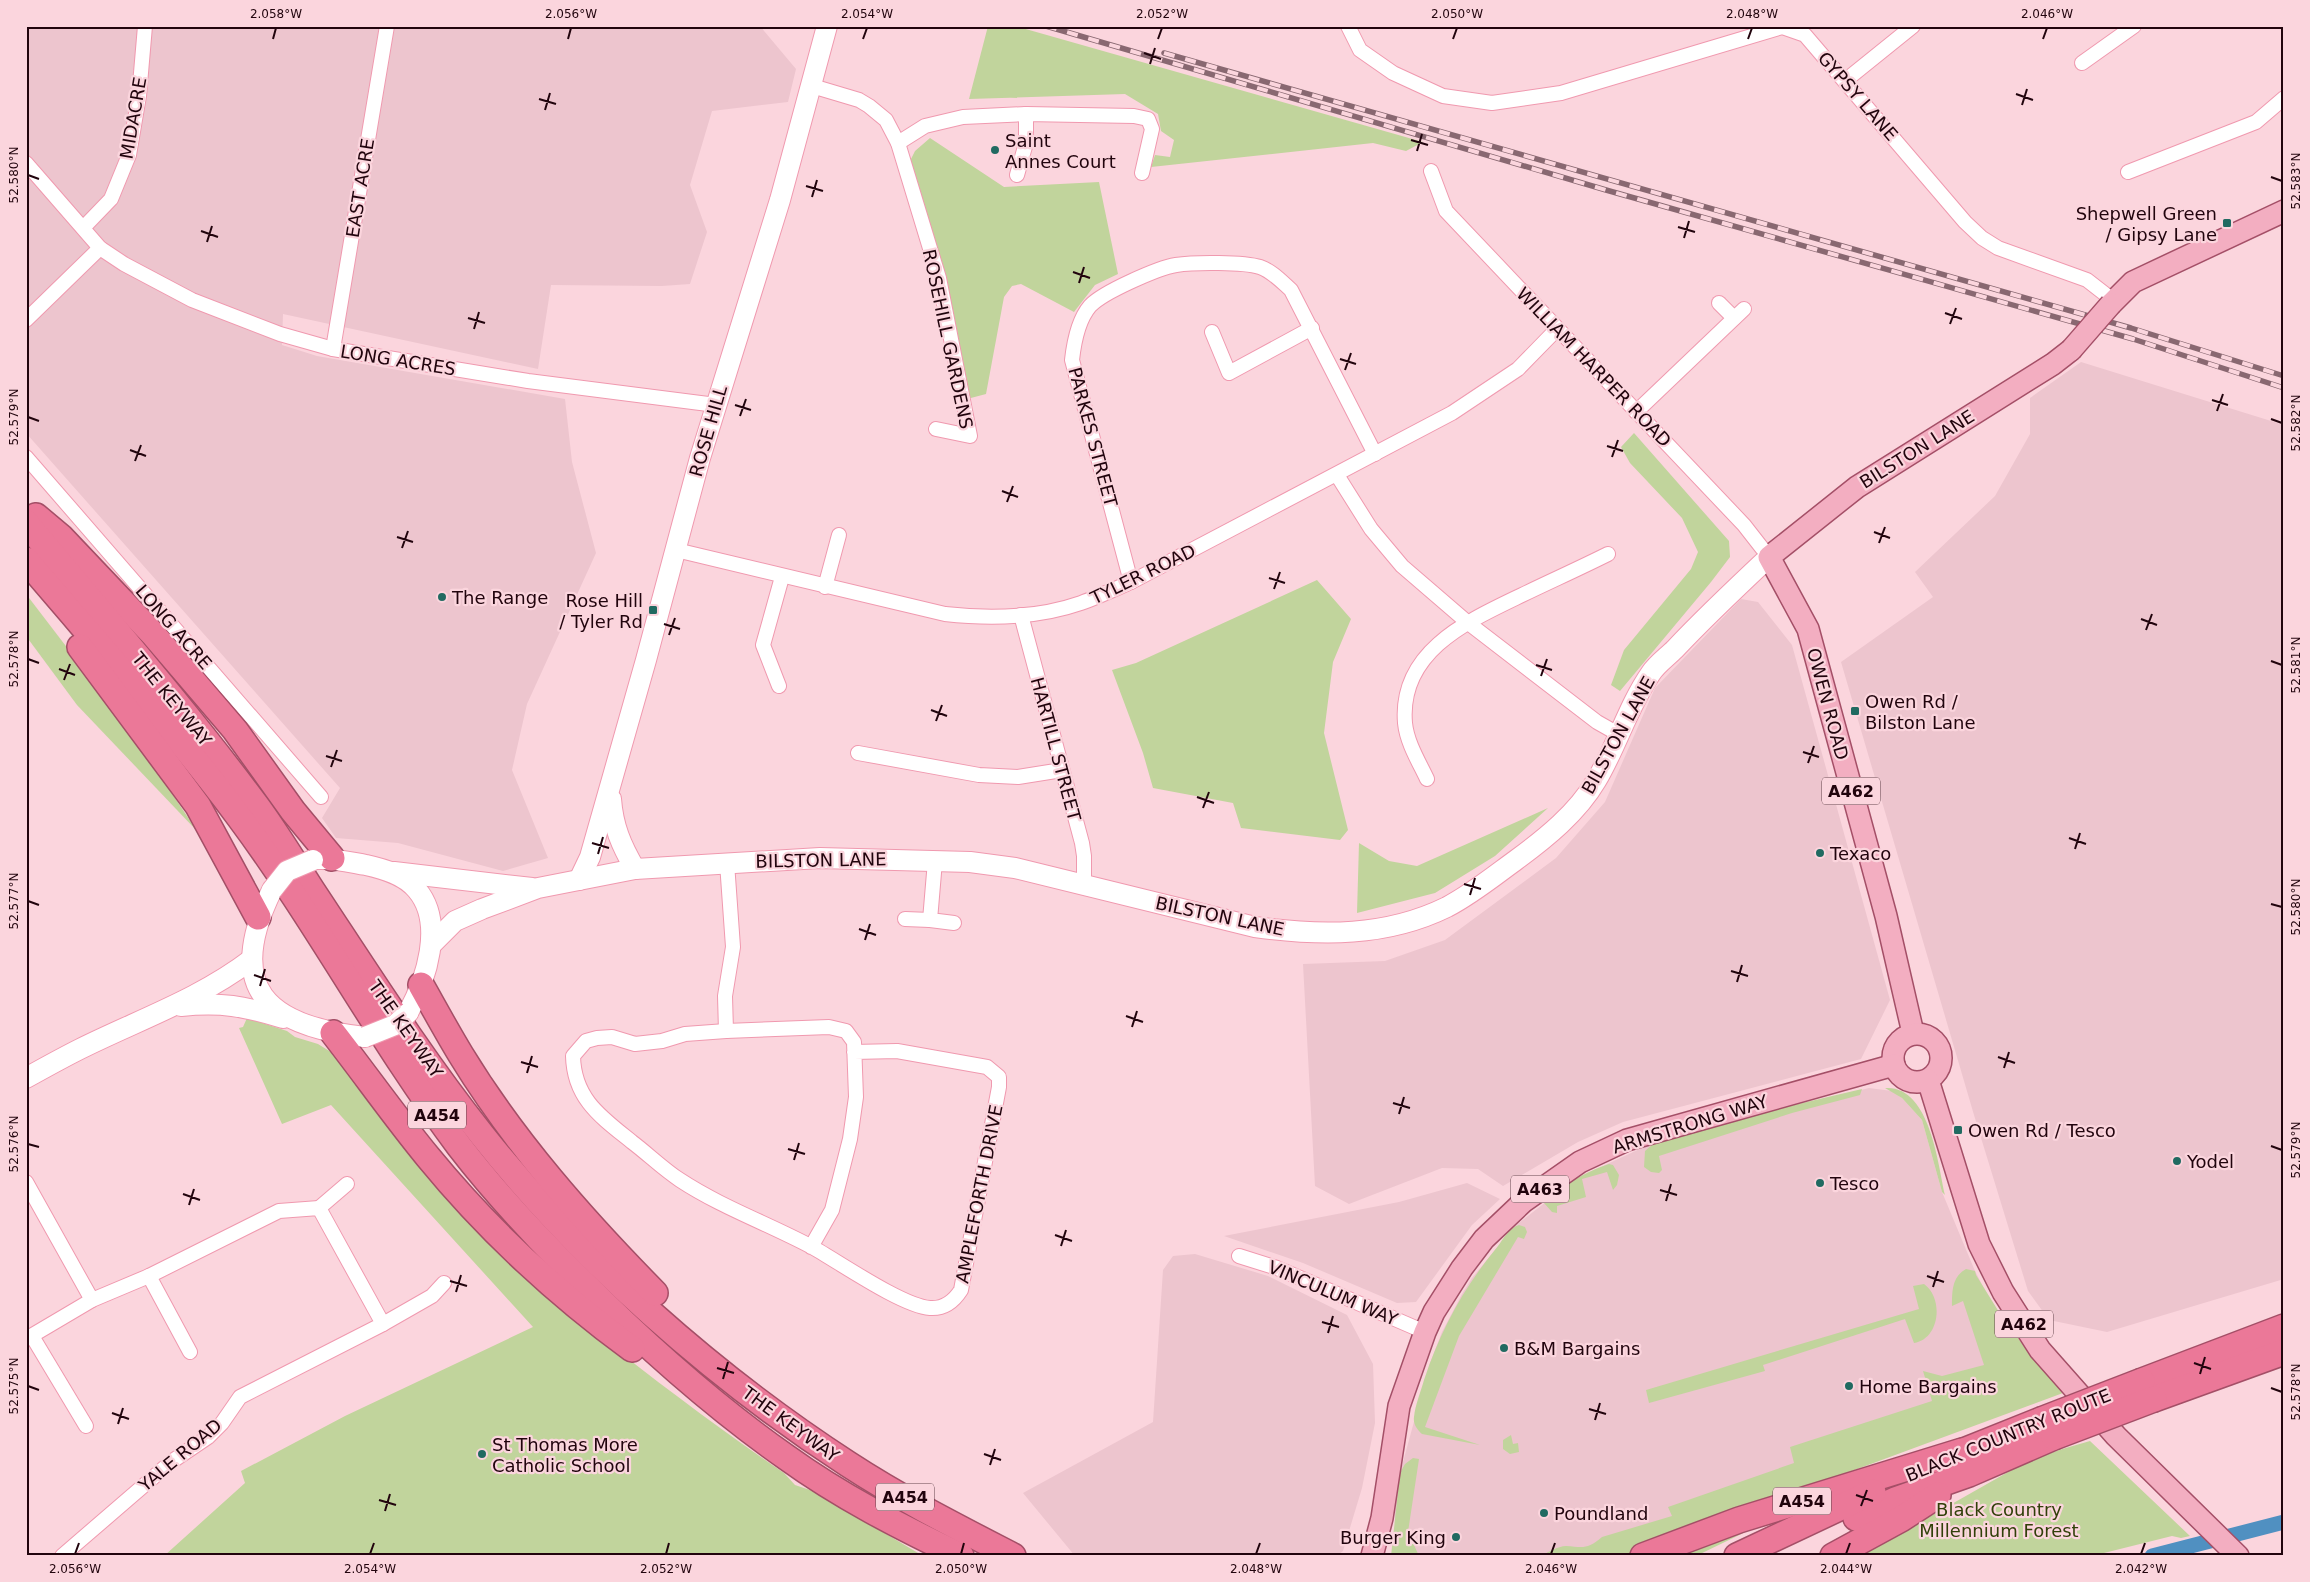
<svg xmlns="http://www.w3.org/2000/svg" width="2310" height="1582" viewBox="0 0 2310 1582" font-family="'DejaVu Sans',sans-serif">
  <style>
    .built { fill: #edc5ce }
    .green { fill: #c1d49c }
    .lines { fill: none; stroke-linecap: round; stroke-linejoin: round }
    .canal { stroke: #5090c1; stroke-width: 15 }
    .street-casing { stroke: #f099af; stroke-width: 16 }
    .secondary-casing { stroke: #f099af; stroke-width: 22 }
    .primary-casing { stroke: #a44f67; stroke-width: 24 }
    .highway-casing { stroke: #a44f67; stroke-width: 28 }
    .street { stroke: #fff; stroke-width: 14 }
    .secondary { stroke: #fff; stroke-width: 20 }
    .primary { stroke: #f3aec1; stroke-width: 21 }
    .highway { stroke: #eb7898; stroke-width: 25 }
    .rail-casing { stroke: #896871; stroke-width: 5.5 }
    .rail { stroke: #fbd5dd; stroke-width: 4; stroke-dasharray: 11; stroke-linecap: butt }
    .secondary-bridge-casing { stroke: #f099af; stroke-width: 22; stroke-linecap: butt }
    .primary-bridge-casing { stroke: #a44f67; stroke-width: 24; stroke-linecap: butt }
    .highway-bridge-casing { stroke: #a44f67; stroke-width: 28; stroke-linecap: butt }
    .secondary-bridge { stroke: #fff; stroke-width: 20 }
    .primary-bridge { stroke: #f3aec1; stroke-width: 21 }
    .highway-bridge { stroke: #eb7898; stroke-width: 25 }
    .ticks { fill: none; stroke: #21040d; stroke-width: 2 }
    .poi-dot { fill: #216a61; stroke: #fbd5dd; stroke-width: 2 }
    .labels { text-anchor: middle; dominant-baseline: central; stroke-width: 4.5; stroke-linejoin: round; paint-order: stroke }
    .shield { fill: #fbd5dd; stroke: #62434b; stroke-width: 1 }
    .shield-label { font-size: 16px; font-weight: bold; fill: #21040d }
    .street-label { font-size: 18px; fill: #21040d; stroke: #fbd5dd }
    .poi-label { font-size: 18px; fill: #21040d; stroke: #fbd5dd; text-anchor: start }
    .park-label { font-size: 18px; fill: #314009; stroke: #fbd5dd }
    .neatline { fill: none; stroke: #21040d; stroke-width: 2 }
    .ticks-label { font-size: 12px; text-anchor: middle; fill: #21040d }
  </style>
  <rect width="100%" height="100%" fill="#fbd5dd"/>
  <g class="built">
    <polygon points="26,26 760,26 796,69 788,102 712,111 690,185 707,232 690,284 662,286 551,285 538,369 283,314 282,345 317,356 565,399 572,462 596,553 527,704 512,770 548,858 503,871 398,843 336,838 322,818 340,788 26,433"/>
    <polygon points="2081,362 2284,425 2284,1279 2107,1332 2049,1320 2028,1291 1974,1115 1841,662 1933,597 1915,572 1995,496 2030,434 2030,398"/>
    <polygon points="1741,599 1758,602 1792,645 1890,1000 1861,1059 1623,1122 1578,1142 1503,1186 1478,1169 1442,1168 1349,1204 1315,1186 1303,964 1385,961 1445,940 1556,858 1605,802 1655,688"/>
    <polygon points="1869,1088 1892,1091 1902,1098 1922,1120 1942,1192 1975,1271 2015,1348 2044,1379 1589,1556 1397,1556 1395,1511 1400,1473 1430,1363 1442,1332 1462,1294 1472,1278 1515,1226 1560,1191 1605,1165 1655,1142"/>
    <polygon points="1467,1183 1500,1199 1472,1225 1416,1302 1397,1303 1303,1263 1224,1236 1399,1202"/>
    <polygon points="1195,1254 1268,1276 1347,1315 1373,1364 1375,1423 1362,1488 1343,1551 1337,1556 1075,1556 1023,1493 1153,1422 1163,1270 1173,1256"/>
  </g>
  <g class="green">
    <polygon points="988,26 1015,26 1423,142 1406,151 1373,143 1151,167 1155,155 1170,157 1174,140 1161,131 1158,114 1125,94 969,99"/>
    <polygon points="930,138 1004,187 1099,182 1118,274 1095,285 1074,312 1021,284 1012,286 1004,297 986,394 967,399 957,330 910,161 915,151"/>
    <polygon points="1634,433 1729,541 1730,557 1711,582 1620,691 1611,685 1624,650 1691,569 1698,552 1682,518 1630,463 1621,447"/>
    <polygon points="1317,580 1351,619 1333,662 1324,733 1348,830 1340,840 1241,828 1233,803 1153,788 1143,753 1112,670 1136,663"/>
    <polygon points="26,594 124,722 197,831 77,705 26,636"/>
    <polygon points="1548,808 1495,856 1435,893 1357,913 1359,843 1389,861 1417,866"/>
    <path d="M247 1018 287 1031 295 1037 318 1044 339 1057 597 1334C658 1383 720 1429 784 1473L795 1485 816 1492 923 1556H164L245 1483 241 1471 345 1416 533 1327 331 1105 282 1124 239 1028 243 1027Z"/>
    <path d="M1885 1088C1930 1085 1938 1164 1945 1195L1942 1192 1922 1120 1902 1098Z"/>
    <polygon points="1862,1089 1860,1095 1792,1113 1659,1156 1662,1170 1659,1173 1651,1172 1644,1167 1645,1151 1655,1142 1764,1112"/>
    <path d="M1609 1164 1613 1165 1619 1175 1617 1185 1613 1190 1607 1172 1582 1179 1586 1197 1557 1206V1213L1552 1212 1544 1203C1560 1186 1587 1171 1609 1164Z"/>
    <path d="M1519 1225 1525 1227 1527 1232 1524 1239 1518 1237 1459 1336 1425 1427 1480 1445 1422 1434C1417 1429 1413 1424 1414 1417 1415 1405 1421 1391 1424 1380 1441 1329 1464 1287 1498 1246 1503 1239 1510 1227 1519 1225Z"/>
    <path d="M1966 1269 1975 1271 1976 1275 2007 1325 2063 1393 1622 1556H1540C1547 1553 1558 1546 1566 1546 1583 1547 1587 1550 1602 1537L1672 1516 1668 1507 1794 1463 1790 1447 1932 1401 1923 1371 1942 1376 1984 1365 1963 1301 1952 1306C1952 1291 1952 1277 1966 1269Z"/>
    <path d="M1924 1284C1944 1298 1940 1339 1914 1343L1905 1319 1763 1365 1765 1371 1649 1403 1646 1390 1919 1309 1913 1286Z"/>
    <polygon points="1511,1435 1513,1444 1518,1443 1519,1452 1510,1454 1503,1449 1503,1440"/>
    <polygon points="2090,1441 2190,1536 2181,1538 2172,1536 2092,1556 1860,1556 2024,1463 2059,1450"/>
    <polygon points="1413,1458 1419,1459 1408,1532 1419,1556 1391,1556 1400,1473 1405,1464"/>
    <polygon points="1764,1523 1696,1556 1659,1556"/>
  </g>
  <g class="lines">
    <polyline class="canal" points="2152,1556 2284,1522"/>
    <g class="street-casing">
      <g id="street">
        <polyline points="1348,26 1360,50 1393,73 1443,96 1492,103 1561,93 1782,27 1805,35 1965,222 1982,238 1998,248 2087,280 2114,301"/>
        <polyline points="2082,63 2134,26"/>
        <polyline points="1846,80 1913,26"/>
        <polyline points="812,86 859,100 869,106 886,120 898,143 939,278 970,436 936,429"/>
        <polyline points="898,143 925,126 963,117 1026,114 1134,116 1148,119 1152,129 1142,173"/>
        <polyline points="26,163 100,248 124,264 192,300 280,334 333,349 406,361 528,381 716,405"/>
        <polyline points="1431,171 1446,211 1744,525 1769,557"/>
        <polyline points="2128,172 2256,122 2284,98"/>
        <polyline points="1017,175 1026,143 1026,114"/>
        <polyline points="84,227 111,199 129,155 139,96 145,26"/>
        <polyline points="1719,303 1734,318"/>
        <polyline points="26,320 100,248"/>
        <polyline points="1212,332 1229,373 1312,328"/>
        <polyline points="333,349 387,26"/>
        <polyline points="1636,412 1744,309"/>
        <polyline points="26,457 321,797"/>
        <polyline points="1337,475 1371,529 1402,566 1467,622 1597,722 1620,735"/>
        <path d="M676 550 945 614C990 619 1038 618 1081 603 1098 597 1115 589 1131 582L1452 413 1518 369 1557 329"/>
        <path d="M1131 582 1072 360C1074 342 1078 320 1090 306 1103 292 1158 268 1176 265 1194 262 1244 262 1260 267 1272 271 1282 282 1291 290L1375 454"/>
        <polyline points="825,587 839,535"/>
        <polyline points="1021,615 1082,843 1084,856 1084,884"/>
        <polyline points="779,686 763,645 782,577"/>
        <polyline points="858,753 979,775 1018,777 1062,770"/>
        <path d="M1427 779C1419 762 1407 743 1405 723 1399 651 1468 621 1522 595 1551 581 1580 568 1608 554"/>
        <polyline points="935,861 930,920 954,923"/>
        <polyline points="905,919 930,920"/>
        <polyline points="726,1031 725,996 733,947 727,863"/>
        <polyline points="26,1182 92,1300"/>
        <polyline points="319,1208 347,1184"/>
        <path d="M811 1247 832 1210 850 1139 856 1097 854 1042 846 1031 829 1027 726 1031 685 1034 662 1041 635 1044 612 1037 597 1038 586 1041 573 1056C574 1099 601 1117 632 1142 648 1154 663 1169 680 1180 721 1207 769 1224 812 1247 839 1262 902 1306 930 1308 944 1309 954 1301 961 1290L999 1087V1077L987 1067 897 1051 854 1052"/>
        <polyline points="1239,1256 1277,1268 1425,1332"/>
        <polyline points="149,1276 190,1352"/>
        <polyline points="383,1324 432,1296 444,1283"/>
        <polyline points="32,1336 86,1426"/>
        <polyline points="26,1339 92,1300 149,1276 279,1211 319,1208 383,1324 240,1397 222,1423 208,1437 171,1462 62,1556"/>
      </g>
    </g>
    <g class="secondary-casing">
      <g id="secondary">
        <path d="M611 799C613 826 621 845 635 869"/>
        <path d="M317 859C334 858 349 862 366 865 384 869 405 875 417 890 445 923 426 980 408 1013"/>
        <polyline points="394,872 532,888"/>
        <polyline points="579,880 590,857 646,660 700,458 780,200 827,26"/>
        <path d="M272 890C224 988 266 1026 365 1037"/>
        <path d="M431 945 455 921 482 909 538 888 635 869 820 858 970 862 1015 868 1255 927C1321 936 1386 937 1447 907 1472 894 1494 876 1516 860 1546 838 1577 813 1596 781 1617 746 1628 706 1651 673 1657 664 1667 657 1675 649 1705 617 1737 587 1769 557"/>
        <path d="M181 1006C221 1002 244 1006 283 1018"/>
        <path d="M26 1078C44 1068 62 1058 80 1049 138 1020 200 999 252 959"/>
      </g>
    </g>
    <g class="primary-casing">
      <g id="primary">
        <polyline points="2111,304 2133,282 2284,211"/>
        <polyline points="1913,1033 1886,916 1808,629 1769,557 1857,487 2053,364 2071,350"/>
        <circle cx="1917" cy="1058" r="24"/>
        <polyline points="1928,1080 1979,1244 2003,1292 2040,1350 2116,1436 2238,1556"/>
        <polyline points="1372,1556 1382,1518 1399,1406 1425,1332 1434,1312 1462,1268 1484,1239 1523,1202 1580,1162 1627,1140 1894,1065"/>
      </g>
    </g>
    <g class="highway-casing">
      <g id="highway">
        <polyline points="36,516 61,537 153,634 235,730 293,811 332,858"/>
        <path d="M26 523C104 617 184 708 256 805 276 832 294 862 312 890 367 973 420 1057 482 1135 581 1260 714 1377 848 1464 900 1498 957 1527 1013 1556"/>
        <path d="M26 560C98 645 173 728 239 817 318 923 380 1041 459 1146 496 1194 537 1238 580 1280 644 1344 712 1405 786 1457 840 1496 900 1527 961 1556"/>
        <polyline points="80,647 198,806 258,917"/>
        <path d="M421 985C434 1008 447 1032 461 1055 514 1142 583 1220 655 1293"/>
        <path d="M333 1033C365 1074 395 1117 428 1157 487 1229 557 1294 632 1349"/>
        <polyline points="2142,1381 2284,1327"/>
        <polyline points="2154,1399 2284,1352"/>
        <polyline points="1946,1458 2041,1420"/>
        <polyline points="1856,1518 1895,1500 1969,1474 2054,1437"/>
        <polyline points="1643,1556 1739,1520 1962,1451"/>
        <polyline points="1737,1556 1873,1492"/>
        <polyline points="1833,1556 1901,1519 1938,1495"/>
      </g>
    </g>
    <use href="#street" class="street"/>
    <use href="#secondary" class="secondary"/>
    <use href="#primary" class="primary"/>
    <use href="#highway" class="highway"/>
    <g class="rail-casing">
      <g id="rail">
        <polyline points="1046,26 1606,190 2133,339 2284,388"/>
        <polyline points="1164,53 2131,328 2284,376"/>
      </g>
    </g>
    <use href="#rail" class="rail"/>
    <g class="secondary-bridge-casing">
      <g id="secondary-bridge">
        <polyline points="272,890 287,871 313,860"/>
        <polyline points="365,1037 395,1025 408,1013"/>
      </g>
    </g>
    <g class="primary-bridge-casing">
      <polyline id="primary-bridge" points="2071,350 2111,304"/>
    </g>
    <g class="highway-bridge-casing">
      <g id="highway-bridge">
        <polyline points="2041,1420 2142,1381"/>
        <polyline points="2054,1437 2154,1399"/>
      </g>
    </g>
    <use href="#secondary-bridge" class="secondary-bridge"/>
    <use href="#primary-bridge" class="primary-bridge"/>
    <use href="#highway-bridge" class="highway-bridge"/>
  </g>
  <path class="ticks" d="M273 39 276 28M568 39 571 28M863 39 867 28M1158 39 1162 28M1453 39 1457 28M1748 39 1752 28M2043 39 2047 28M1144 53 1161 59M1150 64 1155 48M2016 94 2033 100M539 99 556 104M2022 105 2027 89M545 110 550 93M1411 140 1428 145M1417 151 1422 134M28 175 39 179M2271 177 2282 181M806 186 823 191M812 197 817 180M1678 227 1695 232M201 231 218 237M1684 238 1689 221M207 242 212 226M1073 272 1090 278M1079 283 1084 267M1945 313 1962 319M468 318 485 323M1950 324 1956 308M474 329 479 312M1340 359 1356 364M1345 370 1351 353M2212 400 2228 405M735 405 751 410M2217 411 2223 394M740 416 746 399M28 417 39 421M2271 419 2282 423M1607 446 1623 451M130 450 146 456M1612 457 1618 440M135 461 141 445M1002 491 1018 497M1007 502 1013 486M1874 532 1890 538M397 537 413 542M1879 543 1885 527M402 548 408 531M1269 578 1285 583M1274 589 1280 572M2141 619 2157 625M664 624 680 629M2146 630 2152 614M669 635 675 618M28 659 39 663M2271 661 2282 665M1536 665 1552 670M59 669 75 675M1541 676 1547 659M64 680 70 664M931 710 947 716M936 721 942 705M1803 752 1819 757M326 756 342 761M1808 763 1814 746M331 767 337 750M1197 797 1214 803M1203 808 1209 792M2069 838 2086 844M592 843 609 848M2075 849 2080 833M598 854 603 837M1464 884 1481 889M1470 895 1475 878M28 901 39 905M2271 904 2282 907M859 929 876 935M865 940 870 924M1731 971 1748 976M254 975 271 981M1737 982 1742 965M260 986 265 969M1126 1016 1143 1022M1132 1027 1137 1011M1998 1057 2015 1063M521 1062 538 1067M2004 1068 2009 1052M527 1073 532 1056M1393 1103 1410 1108M1399 1114 1404 1097M28 1144 39 1147M2271 1146 2282 1150M788 1149 805 1154M794 1160 799 1143M1660 1190 1677 1195M183 1194 200 1200M1666 1201 1671 1184M189 1205 194 1189M1055 1235 1072 1241M1061 1246 1066 1230M1927 1276 1944 1282M450 1281 467 1286M1933 1287 1938 1271M456 1292 461 1275M1322 1322 1339 1327M1328 1333 1333 1316M2194 1363 2211 1369M717 1368 734 1373M2200 1374 2205 1357M723 1379 728 1362M28 1386 39 1390M2271 1388 2282 1392M1589 1409 1606 1414M112 1413 129 1419M1595 1420 1600 1403M118 1424 123 1408M984 1454 1001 1460M990 1465 995 1449M1856 1495 1873 1501M379 1500 396 1505M1861 1506 1867 1490M385 1511 390 1494M75 1554 79 1543M370 1554 374 1543M666 1554 669 1543M961 1554 964 1543M1256 1554 1260 1543M1551 1554 1555 1543M1846 1554 1850 1543M2141 1554 2145 1543"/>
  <g class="poi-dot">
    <circle cx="995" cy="150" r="5"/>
    <rect x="2222" y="218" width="10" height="10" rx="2.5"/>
    <circle cx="442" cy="597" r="5"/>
    <rect x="648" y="605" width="10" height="10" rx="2.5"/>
    <rect x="1850" y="706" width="10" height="10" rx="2.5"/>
    <circle cx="1820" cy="853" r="5"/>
    <rect x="1953" y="1125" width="10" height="10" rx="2.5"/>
    <circle cx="2177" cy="1161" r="5"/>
    <circle cx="1820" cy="1183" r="5"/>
    <circle cx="1504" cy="1348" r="5"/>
    <circle cx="1849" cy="1386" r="5"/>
    <circle cx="482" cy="1454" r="5"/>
    <circle cx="1544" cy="1513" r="5"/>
    <circle cx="1456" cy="1537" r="5"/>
  </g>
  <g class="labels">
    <g class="shield">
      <rect x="1822" y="777.5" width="58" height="27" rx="4"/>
      <rect x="408" y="1101.5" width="58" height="27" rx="4"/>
      <rect x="1511" y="1175.5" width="58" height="27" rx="4"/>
      <rect x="1995" y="1310.5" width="58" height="27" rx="4"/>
      <rect x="876" y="1483.5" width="58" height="27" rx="4"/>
      <rect x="1773" y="1487.5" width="58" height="27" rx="4"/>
    </g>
    <g class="shield-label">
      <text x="1851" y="791">A462</text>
      <text x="437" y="1115">A454</text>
      <text x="1540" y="1189">A463</text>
      <text x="2024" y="1324">A462</text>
      <text x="905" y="1497">A454</text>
      <text x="1802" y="1501">A454</text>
    </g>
    <g class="street-label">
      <text transform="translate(1858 96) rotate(49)">GYPSY LANE</text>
      <text transform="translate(133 118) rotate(-80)">MIDACRE</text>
      <text transform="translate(360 188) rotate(-81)">EAST ACRE</text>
      <text transform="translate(948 339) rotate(78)">ROSEHILL GARDENS</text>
      <text transform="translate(398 360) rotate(9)">LONG ACRES</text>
      <text transform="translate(1594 367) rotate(46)">WILLIAM HARPER ROAD</text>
      <text transform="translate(708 431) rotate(-74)">ROSE HILL</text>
      <text transform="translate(1093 437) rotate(75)">PARKES STREET</text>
      <text transform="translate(1917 449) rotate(-32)">BILSTON LANE</text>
      <text transform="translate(1143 574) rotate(-26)">TYLER ROAD</text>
      <text transform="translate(174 627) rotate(49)">LONG ACRE</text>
      <text transform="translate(172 699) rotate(51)">THE KEYWAY</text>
      <text transform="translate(1828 704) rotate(75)">OWEN ROAD</text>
      <text transform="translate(1618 735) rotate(-61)">BILSTON LANE</text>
      <text transform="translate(1056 749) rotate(75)">HARTILL STREET</text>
      <text transform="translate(821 860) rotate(-1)">BILSTON LANE</text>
      <text transform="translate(1220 916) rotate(12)">BILSTON LANE</text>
      <text transform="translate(406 1029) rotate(55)">THE KEYWAY</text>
      <text transform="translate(1690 1124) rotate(-17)">ARMSTRONG WAY</text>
      <text transform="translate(979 1194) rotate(-79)">AMPLEFORTH DRIVE</text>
      <text transform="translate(1333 1293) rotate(23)">VINCULUM WAY</text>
      <text transform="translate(791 1424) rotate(36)">THE KEYWAY</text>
      <text transform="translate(2008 1435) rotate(-22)">BLACK COUNTRY ROUTE</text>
      <text transform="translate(180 1455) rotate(-40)">YALE ROAD</text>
    </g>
    <g class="poi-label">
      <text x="1005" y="140">Saint<tspan x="1005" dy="21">Annes Court</tspan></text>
      <text x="2217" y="213" text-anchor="end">Shepwell Green<tspan x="2217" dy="21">/ Gipsy Lane</tspan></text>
      <text x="452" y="597">The Range</text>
      <text x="643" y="600" text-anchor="end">Rose Hill<tspan x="643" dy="21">/ Tyler Rd</tspan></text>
      <text x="1865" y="701">Owen Rd /<tspan x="1865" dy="21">Bilston Lane</tspan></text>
      <text x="1830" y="853">Texaco</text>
      <text x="1968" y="1130">Owen Rd / Tesco</text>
      <text x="2187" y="1161">Yodel</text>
      <text x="1830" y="1183">Tesco</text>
      <text x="1514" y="1348">B&amp;M Bargains</text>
      <text x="1859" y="1386">Home Bargains</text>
      <text x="492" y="1444">St Thomas More<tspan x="492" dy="21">Catholic School</tspan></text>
      <text x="1554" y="1513">Poundland</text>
      <text x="1446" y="1537" text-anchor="end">Burger King</text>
    </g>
    <g class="park-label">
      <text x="1999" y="1509">Black Country<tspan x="1999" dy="21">Millennium Forest</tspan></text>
    </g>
  </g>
  <rect width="2310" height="1582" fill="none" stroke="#fbd5dd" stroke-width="55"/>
  <rect x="28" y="28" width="2254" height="1526" class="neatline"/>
  <g class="ticks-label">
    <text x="276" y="18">2.058°W</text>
    <text x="571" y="18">2.056°W</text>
    <text x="867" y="18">2.054°W</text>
    <text x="1162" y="18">2.052°W</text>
    <text x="1457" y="18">2.050°W</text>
    <text x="1752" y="18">2.048°W</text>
    <text x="2047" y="18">2.046°W</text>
    <text transform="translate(14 175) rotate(-90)" y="4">52.580°N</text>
    <text transform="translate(2296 181) rotate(-90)" y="4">52.583°N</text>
    <text transform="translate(14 417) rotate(-90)" y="4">52.579°N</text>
    <text transform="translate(2296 423) rotate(-90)" y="4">52.582°N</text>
    <text transform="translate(14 659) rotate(-90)" y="4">52.578°N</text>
    <text transform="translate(2296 665) rotate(-90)" y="4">52.581°N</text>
    <text transform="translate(14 901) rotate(-90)" y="4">52.577°N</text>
    <text transform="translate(2296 907) rotate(-90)" y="4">52.580°N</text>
    <text transform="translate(14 1144) rotate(-90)" y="4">52.576°N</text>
    <text transform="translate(2296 1150) rotate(-90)" y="4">52.579°N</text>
    <text transform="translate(14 1386) rotate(-90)" y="4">52.575°N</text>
    <text transform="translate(2296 1392) rotate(-90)" y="4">52.578°N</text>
    <text x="75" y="1573">2.056°W</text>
    <text x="370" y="1573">2.054°W</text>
    <text x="666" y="1573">2.052°W</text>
    <text x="961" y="1573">2.050°W</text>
    <text x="1256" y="1573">2.048°W</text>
    <text x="1551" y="1573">2.046°W</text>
    <text x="1846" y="1573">2.044°W</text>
    <text x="2141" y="1573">2.042°W</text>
  </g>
</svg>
